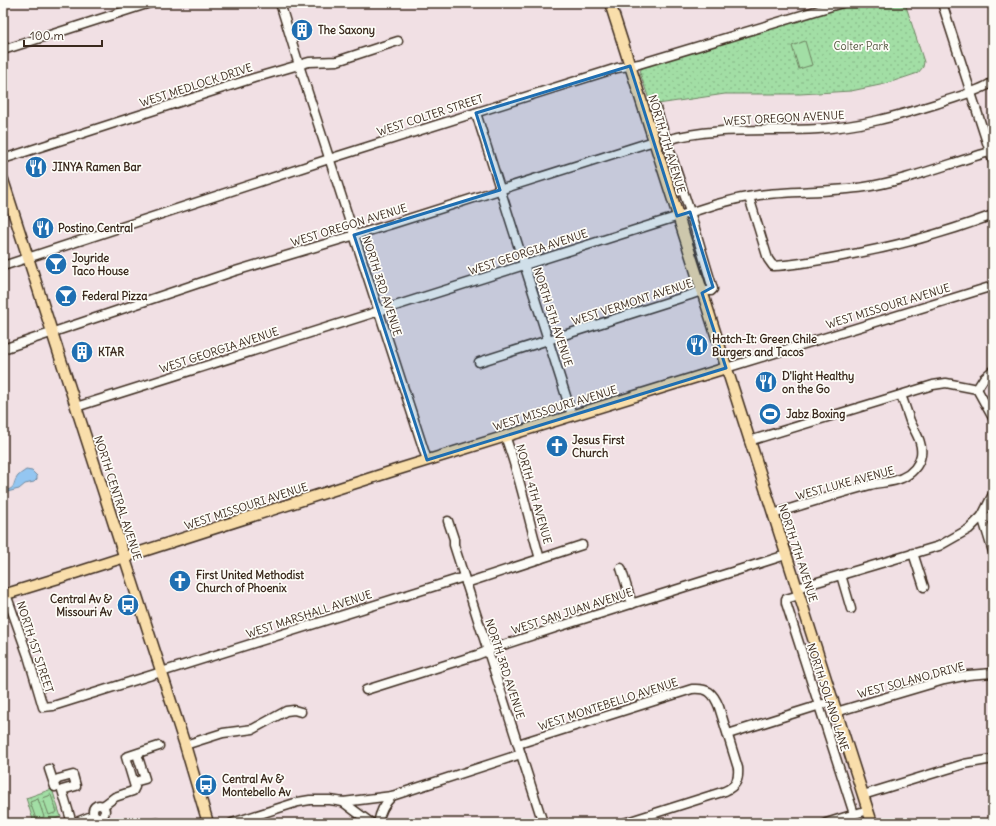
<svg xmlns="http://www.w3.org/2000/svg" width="996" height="826" viewBox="0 0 996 826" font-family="Delius,sans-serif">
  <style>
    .grass { fill: url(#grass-dots); stroke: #6e8462 }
    .garden { fill: #a2dea5; stroke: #6e8462 }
    .water { fill: #94c6f1; stroke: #70889d }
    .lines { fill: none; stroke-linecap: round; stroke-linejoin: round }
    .minor-casing { stroke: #3b2a1e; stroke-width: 11 }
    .major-casing { stroke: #3b2a1e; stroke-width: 13 }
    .minor { stroke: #fdfcf7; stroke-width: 8 }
    .major { stroke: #f9deab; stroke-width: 10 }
    .marked { fill: #1f6fb2; fill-opacity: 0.2; stroke: #1f6fb2; stroke-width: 3; stroke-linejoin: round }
    .labels { text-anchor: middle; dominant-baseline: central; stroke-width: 3.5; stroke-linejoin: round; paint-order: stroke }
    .poi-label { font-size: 11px; font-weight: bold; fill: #3b2a1e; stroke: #fdfcf7; text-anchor: start }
    .park-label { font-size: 11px; fill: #555740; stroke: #fdfcf7 }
    .street-label { font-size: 11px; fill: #3b2a1e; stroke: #fdfcf7 }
  </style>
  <defs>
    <pattern id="grass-dots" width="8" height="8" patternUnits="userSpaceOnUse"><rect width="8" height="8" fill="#a2dea5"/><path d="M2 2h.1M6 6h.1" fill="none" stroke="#8cbf8e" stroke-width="1.8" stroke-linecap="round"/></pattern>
  </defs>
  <rect width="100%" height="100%" fill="#f1e0e4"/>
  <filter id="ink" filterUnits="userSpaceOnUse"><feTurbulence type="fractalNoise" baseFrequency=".025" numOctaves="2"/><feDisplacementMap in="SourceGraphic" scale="8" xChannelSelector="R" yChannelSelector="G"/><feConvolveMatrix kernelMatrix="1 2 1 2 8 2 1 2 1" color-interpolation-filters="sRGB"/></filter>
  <g filter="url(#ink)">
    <g class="grass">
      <polygon points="856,3 905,3 924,62 923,67 918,73 885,84 851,91 800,94 725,94 658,104 650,102 640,73 641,69 644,67"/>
      <polygon points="52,789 61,817 42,823 34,823 26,798"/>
    </g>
    <g class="garden">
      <polygon points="805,41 812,65 799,69 792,46"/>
      <polygon points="51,795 57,812 49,815 43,798"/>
      <polygon points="38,799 44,817 36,819 30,802"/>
    </g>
    <path class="water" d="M26 470 32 471 37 476V479L34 482 25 484 19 489 3 493V491C18 488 11 485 18 476 20 474 23 472 26 470Z"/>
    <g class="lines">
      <g class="minor-casing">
        <g id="minor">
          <polyline points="280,3 299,65 427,460"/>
          <polyline points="942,3 993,161"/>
          <polyline points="3,50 150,3"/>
          <polyline points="476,113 572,415"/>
          <path d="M666 140C716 126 767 132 818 129 859 127 897 116 936 104 955 97 976 93 993 82"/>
          <polyline points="3,159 254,78 309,62 337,61 398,41"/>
          <path d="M749 197 768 259 773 266C795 265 816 261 837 257 890 248 942 234 993 215"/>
          <polyline points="3,266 329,159 617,68 639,64 842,3"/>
          <polyline points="3,349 232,272 392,224 654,141"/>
          <polyline points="479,362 690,295 701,291 711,291 713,289 690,212 656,108"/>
          <polyline points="726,368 993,286"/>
          <polyline points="977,389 993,418"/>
          <polyline points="977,389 984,378 993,370"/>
          <path d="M76 407 717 204C731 200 745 197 759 195 794 191 829 192 865 187 909 180 950 163 993 151"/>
          <path d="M505 436C520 476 528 518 540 559"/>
          <polyline points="749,441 933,385 946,383 977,389"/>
          <polyline points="993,494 982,516 993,552"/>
          <path d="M773 514C805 504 837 494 870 485 880 482 892 483 902 478 911 474 919 466 921 455 923 442 915 432 910 421 907 412 904 403 901 395"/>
          <polyline points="448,521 454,539 454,545 543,823"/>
          <polyline points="913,553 924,587"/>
          <polyline points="621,568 632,604"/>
          <polyline points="841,575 851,609"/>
          <polyline points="466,583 582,545"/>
          <polyline points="797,588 939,546 969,529 982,516 993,519"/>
          <polyline points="6,594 28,656 43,707 53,706 464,577"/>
          <polyline points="799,595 786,599 786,603 854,814"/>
          <polyline points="366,690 477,655 497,647 561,626 786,555"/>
          <polyline points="836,712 944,680 968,675 993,673"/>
          <polyline points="728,734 833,701"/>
          <path d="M518 744 692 689C708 688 713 692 719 707L738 768C739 780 736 786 725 791L624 823"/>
          <polyline points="185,745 223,733 253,729 286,711 294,710 301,712"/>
          <polyline points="49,769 55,787"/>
          <polyline points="134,782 145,779 137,754"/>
          <polyline points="54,783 58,779 73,775 76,786 62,790 72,823"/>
          <polyline points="863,795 964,764 993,759"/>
          <polyline points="343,802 371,823"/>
          <circle cx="99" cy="811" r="6"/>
          <polyline points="103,806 115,797 133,791 135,787 126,757 159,746"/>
          <polyline points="74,823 94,815"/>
          <polyline points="156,823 158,823"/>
          <polyline points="232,823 298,802 310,800 330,800 343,802 392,796 521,754"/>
          <path d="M378 823C380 812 384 804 392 796"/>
          <polyline points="826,823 868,810"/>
        </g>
      </g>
      <g class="major-casing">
        <g id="major">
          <polyline points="610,3 872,823"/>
          <polyline points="3,180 185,745 208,823"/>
          <polyline points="3,595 75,573 396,470 726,368"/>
        </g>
      </g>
      <use href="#minor" class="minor"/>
      <use href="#major" class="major"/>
    </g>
  </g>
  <path class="marked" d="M630 66 677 216 690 212 713 287 702 293 726 368 427 460 354 235 500 190 476 113Z"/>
  <defs>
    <g id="building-disc" transform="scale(1.15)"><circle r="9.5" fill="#1f6fb2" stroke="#fdfcf7"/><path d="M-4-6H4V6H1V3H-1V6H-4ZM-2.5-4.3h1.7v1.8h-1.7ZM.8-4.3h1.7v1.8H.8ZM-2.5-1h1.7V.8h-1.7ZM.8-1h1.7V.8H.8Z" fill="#fff"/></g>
    <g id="restaurant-disc" transform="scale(1.15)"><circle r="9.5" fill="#1f6fb2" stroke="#fdfcf7"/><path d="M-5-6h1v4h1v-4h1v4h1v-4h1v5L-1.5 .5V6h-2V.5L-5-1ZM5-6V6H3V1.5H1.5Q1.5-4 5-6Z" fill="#fff"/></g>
    <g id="bar-disc" transform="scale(1.15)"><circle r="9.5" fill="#1f6fb2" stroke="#fdfcf7"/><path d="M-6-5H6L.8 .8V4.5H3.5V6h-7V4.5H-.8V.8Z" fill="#fff"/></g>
    <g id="stadium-disc" transform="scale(1.15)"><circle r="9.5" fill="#1f6fb2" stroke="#fdfcf7"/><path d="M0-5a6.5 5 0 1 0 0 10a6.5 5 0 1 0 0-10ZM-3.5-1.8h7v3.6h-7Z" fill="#fff"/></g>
    <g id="church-disc" transform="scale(1.15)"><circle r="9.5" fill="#1f6fb2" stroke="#fdfcf7"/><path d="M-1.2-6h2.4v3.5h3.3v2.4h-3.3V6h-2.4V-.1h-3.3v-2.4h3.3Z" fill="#fff"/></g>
    <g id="bus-disc" transform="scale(1.15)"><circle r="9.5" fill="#1f6fb2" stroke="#fdfcf7"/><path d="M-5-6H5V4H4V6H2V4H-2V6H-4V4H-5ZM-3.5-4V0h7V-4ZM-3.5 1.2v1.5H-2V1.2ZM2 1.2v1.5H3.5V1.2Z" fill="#fff"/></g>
  </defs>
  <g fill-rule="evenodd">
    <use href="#building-disc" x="302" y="30"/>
    <use href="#restaurant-disc" x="36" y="167"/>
    <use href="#restaurant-disc" x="43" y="228"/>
    <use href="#bar-disc" x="56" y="264"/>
    <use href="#bar-disc" x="66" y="296"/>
    <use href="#restaurant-disc" x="697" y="345"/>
    <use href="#building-disc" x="82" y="352"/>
    <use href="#restaurant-disc" x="766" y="382"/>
    <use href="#stadium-disc" x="770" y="414"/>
    <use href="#church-disc" x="557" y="446"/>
    <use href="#church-disc" x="180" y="581"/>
    <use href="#bus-disc" x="128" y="605"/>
    <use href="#bus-disc" x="206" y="785"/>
  </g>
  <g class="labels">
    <g class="poi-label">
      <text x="318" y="30">The Saxony</text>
      <text x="52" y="167">JINYA Ramen Bar</text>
      <text x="58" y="228">Postino Central</text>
      <text x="72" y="258">Joyride<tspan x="72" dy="13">Taco House</tspan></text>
      <text x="82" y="296">Federal Pizza</text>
      <text x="712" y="339">Hatch-It: Green Chile<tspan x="712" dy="13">Burgers and Tacos</tspan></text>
      <text x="98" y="352">KTAR</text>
      <text x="782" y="376">D'light Healthy<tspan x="782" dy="13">on the Go</tspan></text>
      <text x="786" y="414">Jabz Boxing</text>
      <text x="572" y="440">Jesus First<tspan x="572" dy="13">Church</tspan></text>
      <text x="196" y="575">First United Methodist<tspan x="196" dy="13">Church of Phoenix</tspan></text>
      <text x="112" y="599" text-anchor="end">Central Av &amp;<tspan x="112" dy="13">Missouri Av</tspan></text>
      <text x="222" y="779">Central Av &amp;<tspan x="222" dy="13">Montebello Av</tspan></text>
    </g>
    <g class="park-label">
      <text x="861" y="46">Colter Park</text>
    </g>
    <g class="street-label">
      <text transform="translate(196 85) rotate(-18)">WEST MEDLOCK DRIVE</text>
      <text transform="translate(430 115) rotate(-18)">WEST COLTER STREET</text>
      <text transform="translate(784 118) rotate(-3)">WEST OREGON AVENUE</text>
      <text transform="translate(667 144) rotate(73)">NORTH 7TH AVENUE</text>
      <text transform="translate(349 225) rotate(-17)">WEST OREGON AVENUE</text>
      <text transform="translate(528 252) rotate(-18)">WEST GEORGIA AVENUE</text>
      <text transform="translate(382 286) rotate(72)">NORTH 3RD AVENUE</text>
      <text transform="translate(632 302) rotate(-18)">WEST VERMONT AVENUE</text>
      <text transform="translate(888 306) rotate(-17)">WEST MISSOURI AVENUE</text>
      <text transform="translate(553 317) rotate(72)">NORTH 5TH AVENUE</text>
      <text transform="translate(219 350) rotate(-18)">WEST GEORGIA AVENUE</text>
      <text transform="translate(555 408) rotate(-17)">WEST MISSOURI AVENUE</text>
      <text transform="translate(845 483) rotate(-15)">WEST LUKE AVENUE</text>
      <text transform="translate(534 494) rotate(74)">NORTH 4TH AVENUE</text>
      <text transform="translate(118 498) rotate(72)">NORTH CENTRAL AVENUE</text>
      <text transform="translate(246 506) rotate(-18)">WEST MISSOURI AVENUE</text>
      <text transform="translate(798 553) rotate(72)">NORTH 7TH AVENUE</text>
      <text transform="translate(572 611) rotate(-18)">WEST SAN JUAN AVENUE</text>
      <text transform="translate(309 614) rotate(-18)">WEST MARSHALL AVENUE</text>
      <text transform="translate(35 647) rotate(72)">NORTH 1ST STREET</text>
      <text transform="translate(505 669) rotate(72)">NORTH 3RD AVENUE</text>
      <text transform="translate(911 680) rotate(-15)">WEST SOLANO DRIVE</text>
      <text transform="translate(828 697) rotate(72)">NORTH SOLANO LANE</text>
      <text transform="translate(608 704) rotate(-18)">WEST MONTEBELLO AVENUE</text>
    </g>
  </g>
  <rect width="996" height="826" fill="none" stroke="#fdfcf7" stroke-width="16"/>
  <rect x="8" y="8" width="980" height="810" fill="none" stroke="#3b2a1e" stroke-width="1.5" filter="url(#ink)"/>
  <path d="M24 40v6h78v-6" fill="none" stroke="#3b2a1e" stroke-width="2"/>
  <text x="30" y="40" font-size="12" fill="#3b2a1e" stroke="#fdfcf7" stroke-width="3" paint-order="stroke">100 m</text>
</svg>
